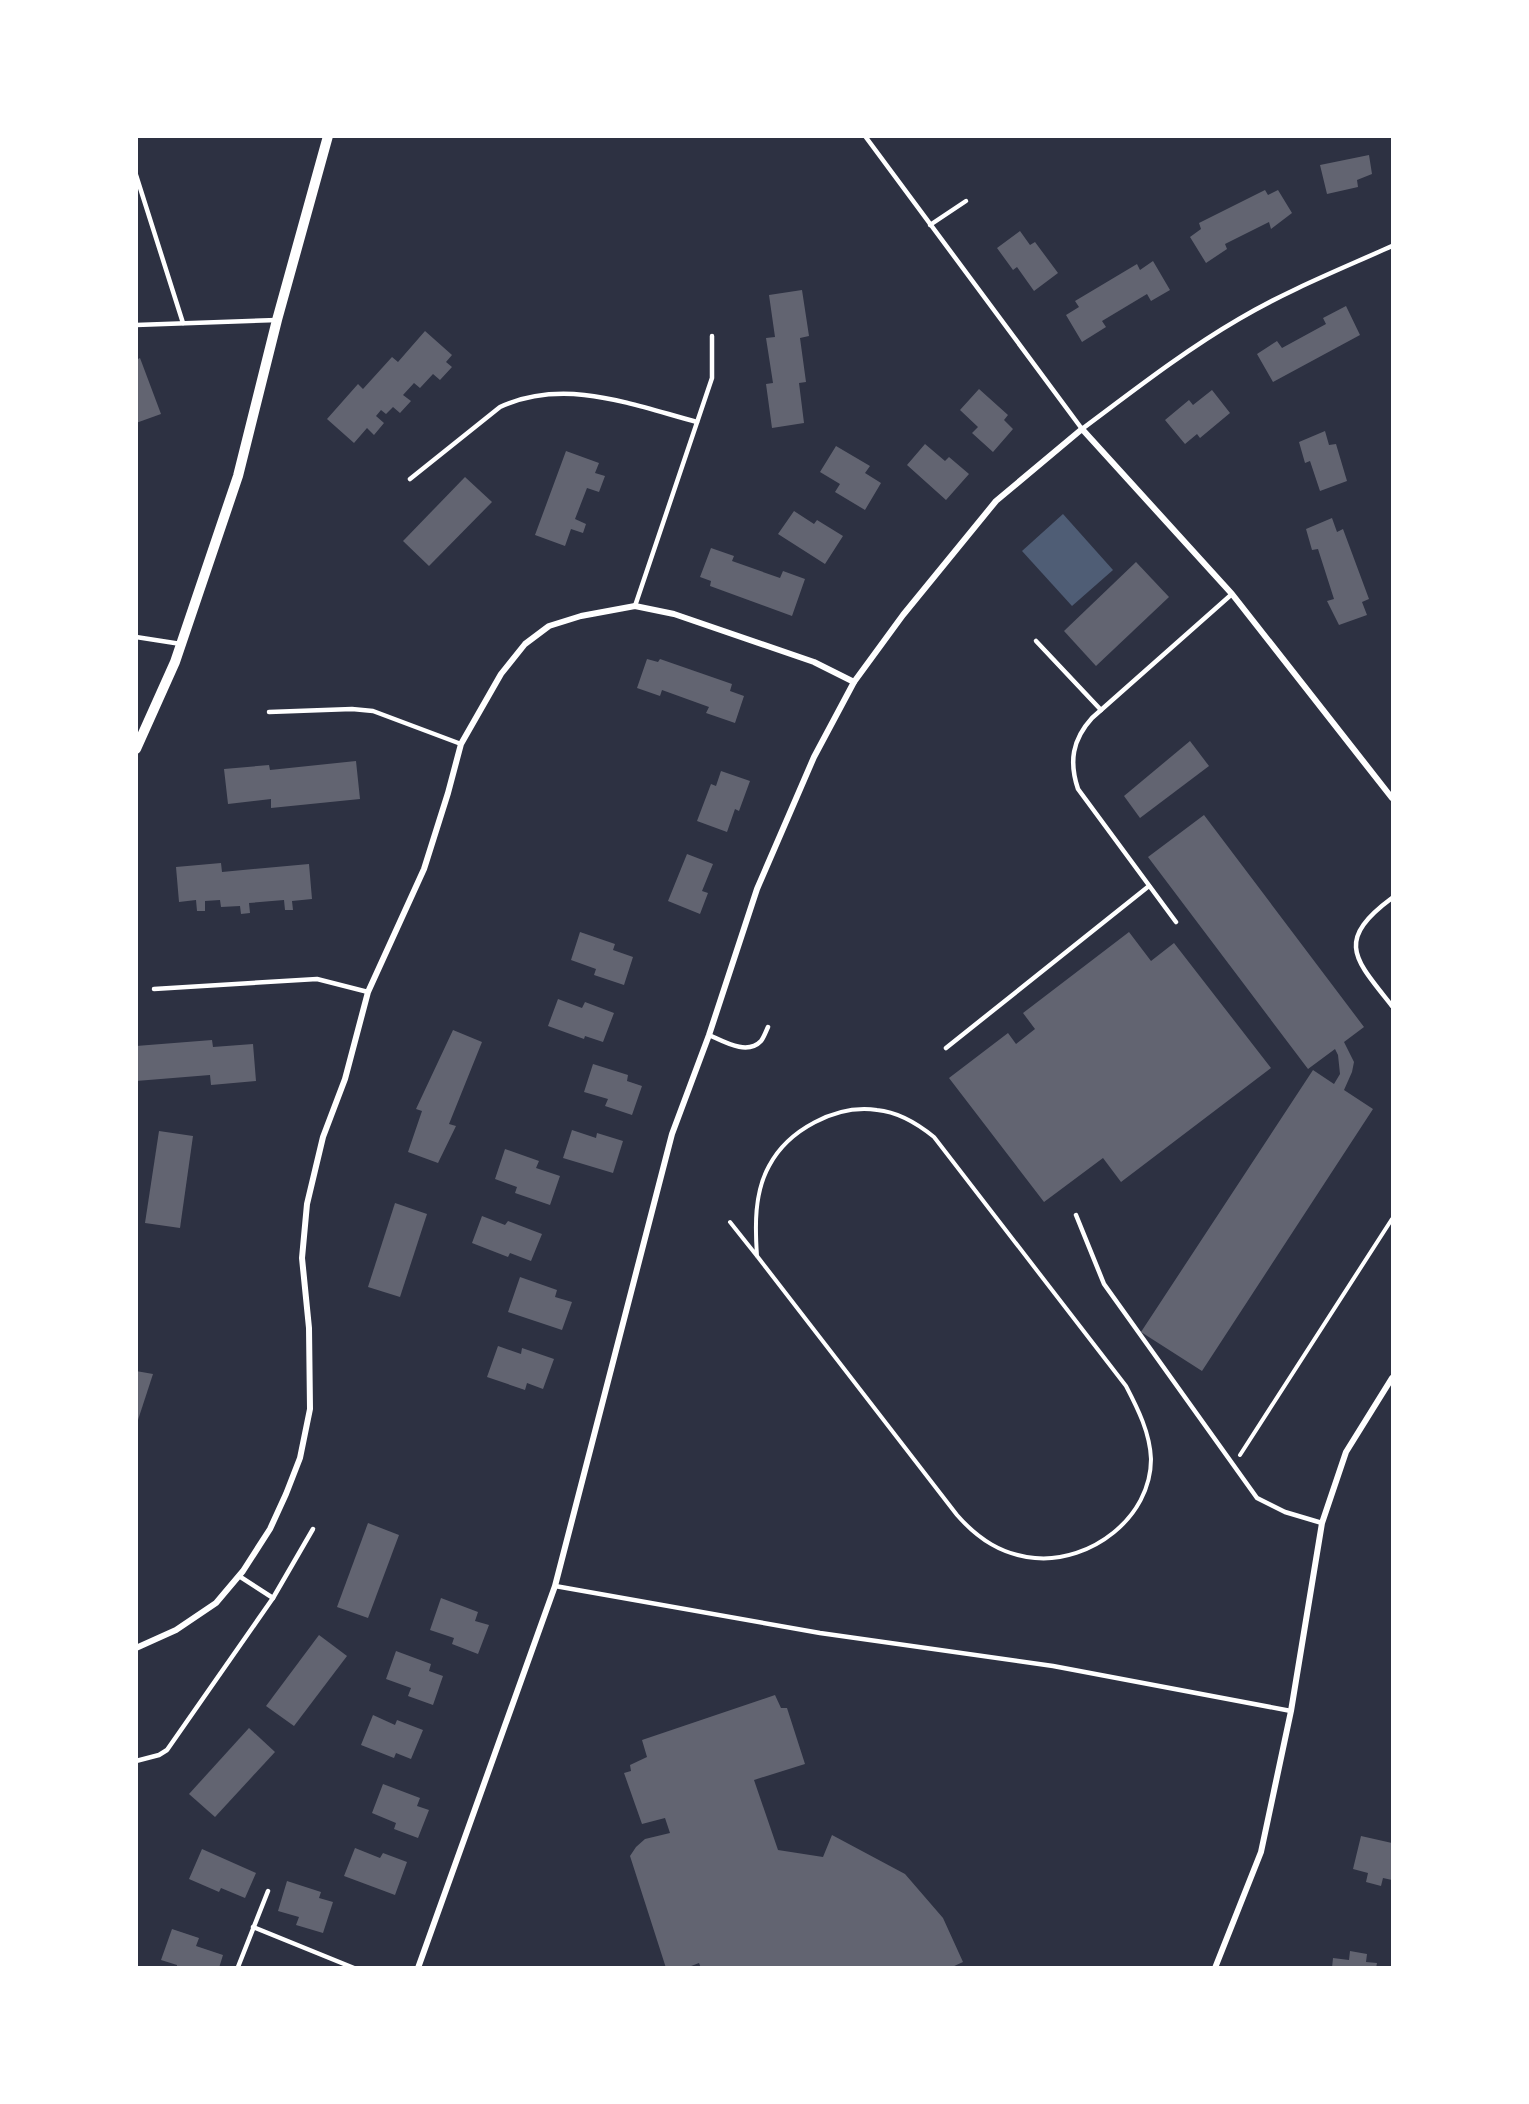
<svg xmlns="http://www.w3.org/2000/svg" width="1529" height="2104" viewBox="0 0 1529 2104" font-family="'IBM Plex Sans',sans-serif">
  <style>
    .water { fill: #4f5d75 }
    .building { fill: #626471 }
    .lines { fill: none; stroke-linecap: round; stroke-linejoin: round }
    .path { stroke: #fff; stroke-width: 4 }
    .service { stroke: #fff; stroke-width: 4.5 }
    .minor { stroke: #fff; stroke-width: 6 }
    .tertiary { stroke: #fff; stroke-width: 10 }
  </style>
  <rect width="100%" height="100%" fill="#2d3142"/>
  <polygon class="water" points="1063,514 1113,570 1072,606 1022,551"/>
  <g class="building">
    <polygon points="1369,155 1372,174 1357,180 1358,187 1327,194 1320,165"/>
    <polygon points="1265,190 1268,195 1278,190 1292,213 1271,229 1269,222 1225,244 1227,249 1206,263 1190,237 1201,229 1199,223"/>
    <polygon points="1020,231 1030,245 1035,242 1058,273 1034,291 1017,267 1013,270 997,248"/>
    <polygon points="1153,261 1170,290 1151,301 1147,294 1102,321 1106,327 1082,342 1066,315 1079,307 1075,301 1137,264 1140,270"/>
    <polygon points="802,290 809,336 800,338 806,382 799,383 804,423 772,428 766,384 773,383 766,338 775,337 769,295"/>
    <polygon points="1346,306 1360,335 1273,382 1257,354 1277,341 1282,348 1326,324 1323,318"/>
    <polygon points="425,331 452,355 446,362 452,367 440,380 433,374 420,388 414,383 403,395 411,401 400,413 393,407 386,414 381,410 376,416 384,423 374,435 367,428 354,443 327,419 358,384 363,389 392,357 398,362"/>
    <polygon points="140,358 161,414 136,423 136,360"/>
    <polygon points="979,389 1008,415 1004,420 1013,429 993,452 972,433 978,427 960,410"/>
    <polygon points="1212,390 1230,413 1200,438 1197,434 1185,444 1165,420 1189,400 1193,405"/>
    <polygon points="1325,431 1329,445 1336,444 1347,481 1320,491 1310,461 1305,463 1299,442"/>
    <polygon points="925,444 945,461 949,457 969,474 946,500 907,465"/>
    <polygon points="836,446 870,466 865,473 881,483 865,510 835,492 840,484 820,472"/>
    <polygon points="566,451 599,463 595,473 605,476 599,492 587,488 575,519 586,524 583,533 571,529 565,546 535,535"/>
    <polygon points="465,477 492,502 429,566 403,541"/>
    <polygon points="794,511 814,524 817,520 843,536 825,564 778,534"/>
    <polygon points="1332,518 1337,532 1343,529 1369,599 1362,602 1367,615 1339,625 1327,601 1334,599 1318,549 1312,550 1306,529"/>
    <polygon points="711,548 734,556 732,561 780,578 783,571 805,579 792,616 710,586 711,581 700,577"/>
    <polygon points="1136,562 1169,597 1096,666 1064,631"/>
    <polygon points="647,659 658,662 660,659 732,684 730,691 744,696 735,723 706,713 709,707 662,690 660,696 637,688"/>
    <polygon points="1190,741 1209,766 1140,818 1124,796"/>
    <polygon points="356,761 360,799 271,808 271,799 228,804 224,769 269,765 270,770"/>
    <polygon points="721,771 750,781 739,811 735,809 727,832 697,821 711,784 716,786"/>
    <polygon points="1204,815 1364,1027 1344,1042 1354,1062 1352,1072 1344,1090 1373,1109 1202,1371 1141,1332 1313,1070 1334,1084 1340,1074 1338,1055 1335,1049 1308,1069 1148,857"/>
    <polygon points="687,854 713,864 702,891 708,893 700,914 668,901"/>
    <polygon points="221,863 222,872 309,864 312,899 292,901 293,910 285,910 284,900 249,903 250,913 241,914 240,906 221,907 220,900 205,901 205,911 197,911 196,900 179,902 176,867"/>
    <polygon points="580,932 615,944 613,950 633,957 624,985 594,975 596,969 571,960"/>
    <polygon points="1129,932 1151,961 1174,943 1271,1068 1121,1182 1103,1158 1044,1202 949,1078 1008,1033 1016,1044 1035,1029 1023,1013"/>
    <polygon points="558,999 582,1008 585,1002 614,1013 603,1042 585,1036 584,1039 548,1026"/>
    <polygon points="453,1030 482,1042 449,1124 456,1126 438,1163 408,1152 422,1111 416,1109"/>
    <polygon points="212,1040 213,1047 253,1044 256,1081 211,1085 210,1075 136,1081 136,1046"/>
    <polygon points="593,1064 628,1075 627,1081 642,1086 632,1115 605,1106 608,1099 584,1092"/>
    <polygon points="572,1130 596,1138 597,1133 623,1141 613,1173 563,1158"/>
    <polygon points="159,1131 193,1136 180,1228 145,1223"/>
    <polygon points="505,1149 539,1161 536,1168 560,1176 550,1205 515,1193 517,1187 495,1179"/>
    <polygon points="395,1203 427,1214 400,1297 368,1287"/>
    <polygon points="482,1216 505,1225 508,1221 542,1234 531,1261 510,1253 508,1257 472,1243"/>
    <polygon points="520,1277 557,1290 555,1297 572,1302 562,1330 508,1312"/>
    <polygon points="498,1346 521,1354 522,1348 554,1359 543,1389 527,1383 525,1390 487,1377"/>
    <polygon points="136,1371 153,1374 137,1423 136,1423"/>
    <polygon points="368,1523 399,1535 368,1618 337,1607"/>
    <polygon points="441,1598 478,1612 475,1621 489,1625 478,1654 452,1644 454,1638 430,1630"/>
    <polygon points="319,1635 347,1656 294,1726 266,1706"/>
    <polygon points="396,1651 431,1664 429,1671 443,1676 433,1705 408,1696 411,1688 386,1679"/>
    <polygon points="775,1695 781,1708 787,1708 805,1764 754,1780 778,1850 823,1857 832,1835 905,1874 943,1918 963,1962 950,1968 701,1968 699,1963 686,1968 666,1968 630,1856 636,1847 645,1839 670,1833 665,1818 642,1824 624,1773 631,1771 630,1765 647,1757 642,1740"/>
    <polygon points="373,1715 395,1725 397,1720 423,1730 411,1759 396,1753 394,1758 361,1745"/>
    <polygon points="249,1728 275,1752 215,1817 189,1794"/>
    <polygon points="383,1784 420,1798 417,1806 429,1810 418,1838 394,1829 396,1823 372,1813"/>
    <polygon points="1361,1836 1392,1843 1392,1880 1383,1878 1381,1886 1366,1882 1368,1873 1353,1869"/>
    <polygon points="355,1848 380,1858 383,1853 407,1862 395,1895 344,1876"/>
    <polygon points="202,1849 256,1873 245,1898 221,1888 219,1892 189,1879"/>
    <polygon points="287,1881 321,1892 319,1898 333,1902 323,1933 296,1925 299,1917 278,1911"/>
    <polygon points="172,1929 199,1938 196,1946 223,1955 219,1968 177,1968 177,1965 161,1960"/>
    <polygon points="1350,1951 1367,1954 1366,1962 1377,1963 1376,1968 1332,1968 1333,1958 1349,1960"/>
  </g>
  <g class="lines">
    <g class="path">
      <path d="M730 1222 757 1256 957 1515C978 1539 1002 1555 1035 1558 1090 1563 1151 1518 1151 1459 1150 1433 1138 1409 1126 1386L934 1137C918 1124 899 1112 877 1110 836 1104 788 1130 769 1166 754 1193 755 1227 757 1256"/>
      <polyline points="1240,1455 1392,1219"/>
    </g>
    <g class="service">
      <path d="M865 136 1082 429C1133 391 1184 351 1239 319 1288 290 1341 269 1392 246"/>
      <polyline points="136,175 183,323"/>
      <polyline points="930,225 966,201"/>
      <polyline points="136,325 277,320"/>
      <path d="M410 479 500 407C565 377 633 405 697 422"/>
      <polyline points="635,606 712,378 712,336"/>
      <polyline points="136,637 181,644"/>
      <polyline points="1036,641 1101,710"/>
      <polyline points="269,712 352,709 373,711 461,744"/>
      <path d="M1392 898C1334 941 1355 959 1392 1006"/>
      <path d="M1176 922 1078 789C1069 762 1072 740 1092 718L1232 594"/>
      <polyline points="154,989 317,979 368,992"/>
      <path d="M709 1035C723 1041 747 1056 761 1041 764 1037 766 1031 768 1027"/>
      <polyline points="946,1048 1149,886"/>
      <polyline points="1076,1215 1104,1284 1257,1498 1285,1512 1322,1523"/>
      <polyline points="555,1586 820,1633 1053,1666 1291,1711"/>
      <polyline points="273,1598 313,1529"/>
      <polyline points="136,1761 159,1755 167,1750 273,1598 239,1576"/>
      <polyline points="253,1927 354,1968"/>
      <polyline points="238,1967 268,1891"/>
    </g>
    <g class="minor">
      <polyline points="136,1648 176,1630 216,1603 243,1571 270,1529 286,1494 300,1458 310,1409 309,1328 302,1258 307,1204 323,1137 345,1079 368,992 424,869 448,793 461,744 501,674 525,644 549,626 581,616 635,606 674,614 814,662 854,682"/>
      <polyline points="418,1968 555,1586 672,1134 709,1035 757,889 814,757 854,682 903,615 996,501 1082,429 1232,594 1392,798"/>
      <polyline points="1215,1968 1261,1852 1291,1711 1322,1523 1346,1452 1392,1378"/>
    </g>
    <polyline class="tertiary" points="136,749 175,662 238,476 277,320 328,136"/>
  </g>
  <rect width="1529" height="2104" fill="none" stroke="#ffffff" stroke-width="276"/>
</svg>
